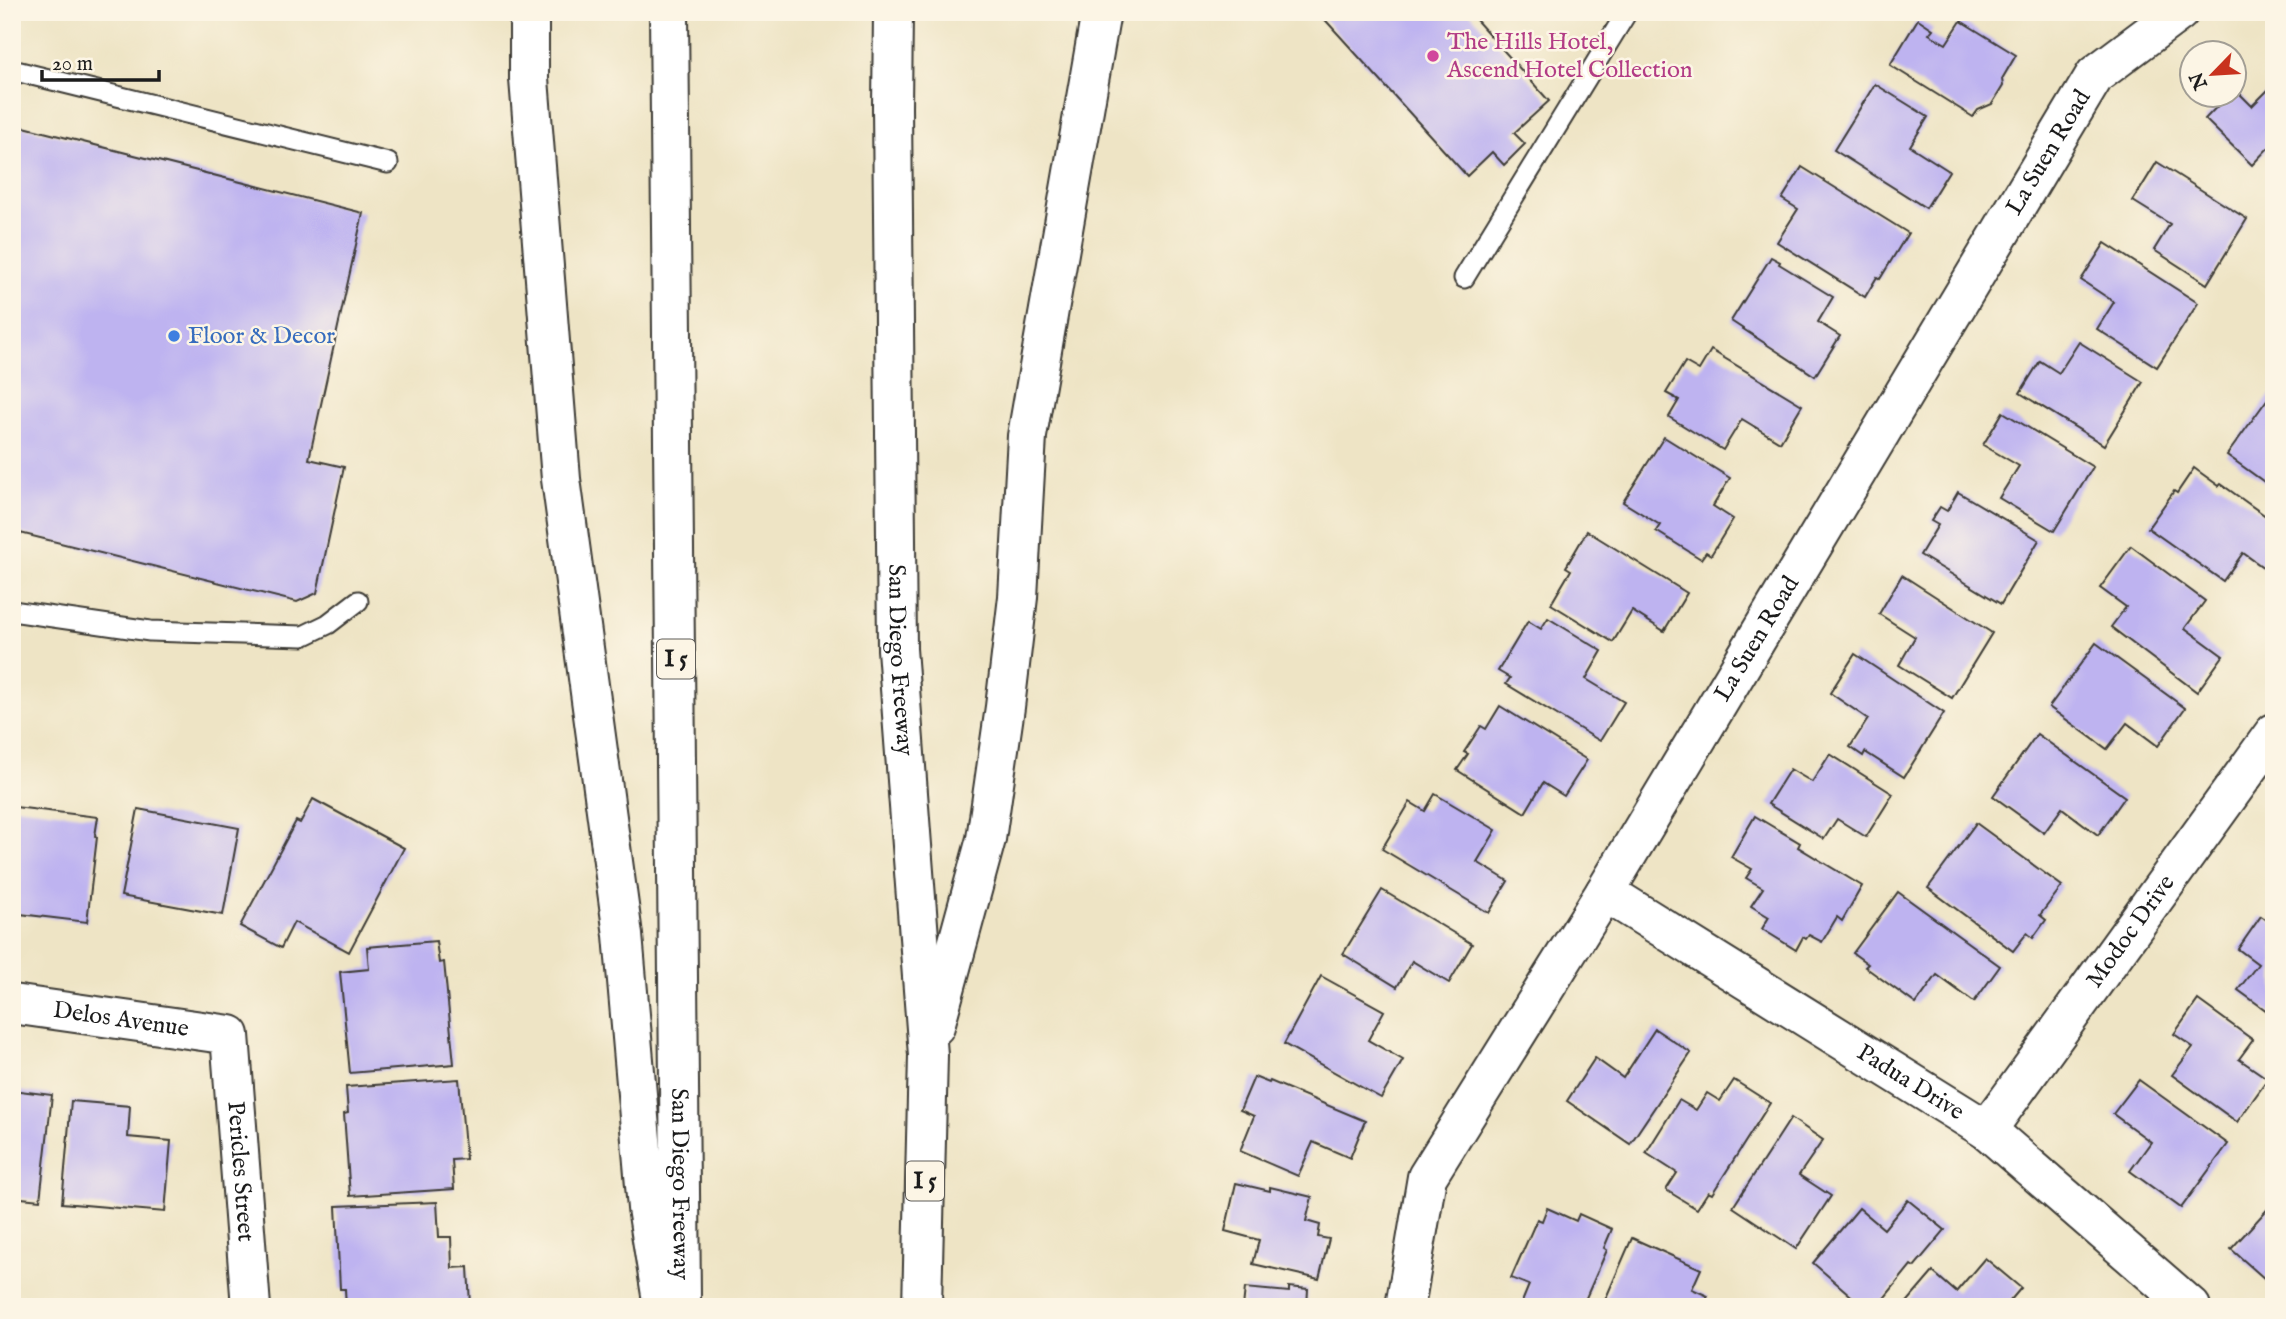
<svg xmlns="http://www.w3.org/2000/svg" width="2286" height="1319" viewBox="0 0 2286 1319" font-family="'IM FELL English',serif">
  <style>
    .building { fill: #beb3f0 }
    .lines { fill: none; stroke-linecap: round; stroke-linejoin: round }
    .service-casing { stroke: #3c3a35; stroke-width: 23 }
    .minor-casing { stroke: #3c3a35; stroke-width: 42 }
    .motorway-casing { stroke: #3c3a35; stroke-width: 42 }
    .service { stroke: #fff; stroke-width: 19 }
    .minor { stroke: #fff; stroke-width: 38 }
    .motorway { stroke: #fff; stroke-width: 38 }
    .hotel-dot { fill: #d1479c; stroke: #fcf5e5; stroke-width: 2.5 }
    .shop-dot { fill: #3f7fe0; stroke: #fcf5e5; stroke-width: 2.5 }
    .labels { text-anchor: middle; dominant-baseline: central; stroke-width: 5; stroke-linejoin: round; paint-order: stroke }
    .shield { fill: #fcf5e5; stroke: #5f5d58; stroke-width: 2 }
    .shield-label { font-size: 23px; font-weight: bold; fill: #1c1c1c }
    .hotel-label { font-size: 24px; fill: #b23c85; stroke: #fcf5e5; text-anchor: start }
    .street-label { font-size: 24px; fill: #1c1c1c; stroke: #fcf5e5 }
    .shop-label { font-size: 24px; fill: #366cbe; stroke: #fcf5e5; text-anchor: start }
  </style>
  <rect width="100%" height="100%" fill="#fcf5e5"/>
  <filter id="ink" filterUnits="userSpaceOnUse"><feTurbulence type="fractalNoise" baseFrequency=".0143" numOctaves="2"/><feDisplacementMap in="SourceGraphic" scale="14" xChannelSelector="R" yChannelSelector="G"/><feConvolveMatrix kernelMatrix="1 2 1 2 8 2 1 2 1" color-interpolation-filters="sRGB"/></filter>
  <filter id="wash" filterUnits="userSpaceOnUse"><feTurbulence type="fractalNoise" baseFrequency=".00686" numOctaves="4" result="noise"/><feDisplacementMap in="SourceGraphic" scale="28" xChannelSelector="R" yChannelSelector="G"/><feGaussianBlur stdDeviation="1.57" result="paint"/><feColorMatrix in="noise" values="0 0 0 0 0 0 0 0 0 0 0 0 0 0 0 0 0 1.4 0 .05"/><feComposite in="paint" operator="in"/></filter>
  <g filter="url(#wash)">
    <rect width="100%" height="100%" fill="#eee4c5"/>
    <g id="blocks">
      <g class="building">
        <polygon points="1318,12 1469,12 1549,101 1514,133 1525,144 1504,165 1492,152 1467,176"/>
        <polygon points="1918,19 1933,29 1929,34 1946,44 1961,21 2016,55 2002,79 2003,86 1992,104 1978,110 1973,117 1890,65"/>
        <polygon points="1875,84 1928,117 1910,146 1949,171 1926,208 1834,150"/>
        <polygon points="2274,84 2274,153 2268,148 2252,165 2205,119 2229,94 2234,94 2234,88 2252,106"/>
        <polygon points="12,124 363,213 309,459 344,467 317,593 297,602 12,531"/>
        <polygon points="2157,162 2247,219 2207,284 2154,250 2170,224 2133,201"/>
        <polygon points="1802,167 1908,233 1880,279 1877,277 1865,297 1777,242 1798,209 1782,199"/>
        <polygon points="2105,243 2198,303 2157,367 2097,329 2114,302 2081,280"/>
        <polygon points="1771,257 1780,262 1779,264 1833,297 1818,322 1840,336 1815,376 1731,321"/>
        <polygon points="2079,342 2143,382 2104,445 2020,393 2040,361 2059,373"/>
        <polygon points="1711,350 1802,405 1780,442 1742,419 1723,450 1669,417 1679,400 1666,393 1685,362 1699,370"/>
        <polygon points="2271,394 2274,396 2274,489 2227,455"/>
        <polygon points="2003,412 2093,467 2054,531 1999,498 2019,466 1983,445"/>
        <polygon points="1664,437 1730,478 1713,506 1733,519 1711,555 1706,552 1701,559 1656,531 1660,525 1623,502"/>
        <polygon points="2194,468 2219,486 2221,484 2274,522 2274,575 2243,553 2223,581 2148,528 2174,491 2177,493"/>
        <polygon points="1958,492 2039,540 2001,604 1920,555 1938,525 1931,521 1940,507 1947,511"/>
        <polygon points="1587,531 1687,593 1664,631 1632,611 1613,642 1551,604 1571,570 1566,567"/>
        <polygon points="2131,546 2205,601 2185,628 2223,656 2197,692 2111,627 2126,607 2100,588"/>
        <polygon points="1902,575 1992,633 1952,698 1899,665 1915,637 1879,614"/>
        <polygon points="1548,618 1602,651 1586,679 1624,702 1600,741 1506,684 1510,678 1498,671 1528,621 1541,629"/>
        <polygon points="2096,643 2185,708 2158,746 2127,723 2107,749 2049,707"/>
        <polygon points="1855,654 1944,713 1904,777 1865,752 1863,756 1850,747 1868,719 1830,693"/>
        <polygon points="1500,706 1587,760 1564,796 1543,783 1525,813 1457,770 1468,754 1464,752 1481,726 1486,729"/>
        <polygon points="2037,734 2125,797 2098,835 2062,808 2044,833 1993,796"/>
        <polygon points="1830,754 1893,794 1866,837 1837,819 1824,839 1768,804 1790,769 1812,782"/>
        <polygon points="1435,794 1496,830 1477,862 1508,881 1489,913 1382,849 1410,802 1425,811"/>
        <polygon points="313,799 404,848 349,952 294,922 281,948 240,926 296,821 300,823"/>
        <polygon points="15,807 98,817 95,836 97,837 87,922 12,913 12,822 14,822"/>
        <polygon points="138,809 239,828 223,915 121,896"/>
        <polygon points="1755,816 1800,843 1798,847 1862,886 1842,921 1837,917 1822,942 1809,935 1806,939 1803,937 1796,950 1762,929 1769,917 1751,906 1763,888 1746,878 1752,869 1731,857"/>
        <polygon points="1976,823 2062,886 2040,915 2046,920 2033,938 2027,933 2013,951 1928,888"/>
        <polygon points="1382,890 1472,944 1449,983 1412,961 1397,987 1343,954"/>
        <polygon points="1898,892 2000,966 1974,1002 1937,975 1916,1004 1865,967 1868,964 1853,953"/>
        <polygon points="2261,916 2274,925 2274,1016 2238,990 2258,964 2238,949"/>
        <polygon points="436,941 439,963 444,962 454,1064 350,1073 340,972 369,969 367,947"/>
        <polygon points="1321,976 1384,1011 1368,1040 1403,1060 1381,1098 1284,1044"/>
        <polygon points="2198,1000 2253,1040 2239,1059 2268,1079 2237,1122 2172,1075 2193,1047 2174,1034"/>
        <polygon points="1655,1029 1691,1053 1630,1144 1567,1101 1595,1058 1623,1078"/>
        <polygon points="1254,1077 1269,1083 1270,1081 1365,1121 1350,1158 1313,1142 1298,1176 1240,1151 1254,1116 1240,1110"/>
        <polygon points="459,1079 466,1159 452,1160 454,1189 350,1196 344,1114 348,1113 346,1087"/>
        <polygon points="1734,1080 1770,1103 1712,1194 1708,1192 1697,1209 1666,1190 1677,1173 1646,1153 1679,1100 1696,1110 1707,1093 1720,1101"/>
        <polygon points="2139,1080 2228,1144 2181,1208 2130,1171 2151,1142 2113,1114"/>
        <polygon points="12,1090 52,1095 40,1200 12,1197"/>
        <polygon points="71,1101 130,1106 128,1137 171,1141 165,1212 62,1203"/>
        <polygon points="1791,1118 1823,1140 1799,1175 1831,1196 1796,1249 1733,1207"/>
        <polygon points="1236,1183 1270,1191 1270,1187 1312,1197 1306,1221 1320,1225 1318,1237 1329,1239 1319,1279 1253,1264 1259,1240 1225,1231"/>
        <polygon points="1908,1200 1945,1230 1914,1267 1911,1265 1877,1307 1864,1307 1813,1263 1859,1208 1884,1229"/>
        <polygon points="437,1202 439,1237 451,1237 452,1268 468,1267 470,1305 442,1307 346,1307 345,1289 340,1289 336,1206"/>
        <polygon points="2274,1202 2274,1287 2231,1249"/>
        <polygon points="1547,1208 1576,1221 1579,1214 1612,1229 1604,1248 1607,1250 1582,1307 1532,1307 1522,1302 1529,1285 1511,1278 1537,1219 1542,1221"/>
        <polygon points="1632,1238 1701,1269 1692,1289 1708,1296 1703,1307 1602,1307"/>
        <polygon points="1985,1258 2021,1288 2005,1307 1903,1307 1933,1272 1956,1292"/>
        <polygon points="1289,1287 1308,1289 1307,1307 1243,1307 1245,1288 1289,1292"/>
      </g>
    </g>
  </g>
  <g filter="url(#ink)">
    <use href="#blocks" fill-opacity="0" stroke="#3c3a35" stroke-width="2"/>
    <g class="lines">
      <g class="service-casing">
        <g id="service">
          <polyline points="12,70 388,163"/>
          <polyline points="1464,278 1627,12"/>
          <polyline points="12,611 150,631 303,636 328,624 358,601"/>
        </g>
      </g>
      <g class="minor-casing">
        <g id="minor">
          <path id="s1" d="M1605 892 1987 1130 2191 1307"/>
          <path id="s2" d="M12 1004 230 1035 251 1307"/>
          <path id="s3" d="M1987 1130 2274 733"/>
          <path id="s4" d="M1405 1307 1427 1177 1605 892 2095 75 2179 12"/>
        </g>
      </g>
      <g class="motorway-casing">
        <g id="motorway">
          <polyline points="529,12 529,79 561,479 623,935 647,1208 663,1307"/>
          <path id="s5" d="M669 12 681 1298"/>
          <path id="s6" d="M893 12 892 107 897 649 928 1055 922 1307"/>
          <polyline points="935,1026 986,839 1005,707 1018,597 1027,436 1101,12"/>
        </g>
      </g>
      <use href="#service" class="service"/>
      <use href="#minor" class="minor"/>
      <use href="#motorway" class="motorway"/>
    </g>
  </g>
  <circle class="hotel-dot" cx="1433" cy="56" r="7"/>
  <circle class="shop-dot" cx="174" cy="336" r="7"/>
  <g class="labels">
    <g class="shield">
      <rect x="657" y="639.5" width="38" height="39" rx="5"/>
      <rect x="906" y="1161.5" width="38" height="39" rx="5"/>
    </g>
    <g class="shield-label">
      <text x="676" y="659">I 5</text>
      <text x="925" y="1181">I 5</text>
    </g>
    <g class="hotel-label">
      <text x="1447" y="42">The Hills Hotel,<tspan x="1447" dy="28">Ascend Hotel Collection</tspan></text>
    </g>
    <g class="street-label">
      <text stroke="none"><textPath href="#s4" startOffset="1330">La Suen Road</textPath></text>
      <text stroke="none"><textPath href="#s4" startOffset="763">La Suen Road</textPath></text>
      <text stroke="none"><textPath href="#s6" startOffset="648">San Diego Freeway</textPath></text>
      <text stroke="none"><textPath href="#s3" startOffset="245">Modoc Drive</textPath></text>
      <text stroke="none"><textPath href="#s2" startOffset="110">Delos Avenue</textPath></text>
      <text stroke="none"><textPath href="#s1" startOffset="360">Padua Drive</textPath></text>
      <text stroke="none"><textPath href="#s2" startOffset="357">Pericles Street</textPath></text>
      <text stroke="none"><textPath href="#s5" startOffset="1172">San Diego Freeway</textPath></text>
    </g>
    <g class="shop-label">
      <text x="188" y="336">Floor &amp; Decor</text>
    </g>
  </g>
  <rect width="2286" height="1319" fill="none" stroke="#fcf5e5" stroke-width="42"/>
  <g transform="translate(2213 74) rotate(245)"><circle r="33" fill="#fcf5e5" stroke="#a29e95" stroke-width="2"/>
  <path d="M0-5L12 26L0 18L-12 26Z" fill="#c8321e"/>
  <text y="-10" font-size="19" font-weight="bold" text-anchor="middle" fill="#1c1c1c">N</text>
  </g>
  <path d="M42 70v10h117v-10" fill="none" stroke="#1c1c1c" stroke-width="3.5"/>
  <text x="52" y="70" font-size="21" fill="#1c1c1c" stroke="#fcf5e5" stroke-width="5" paint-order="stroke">20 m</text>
</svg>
